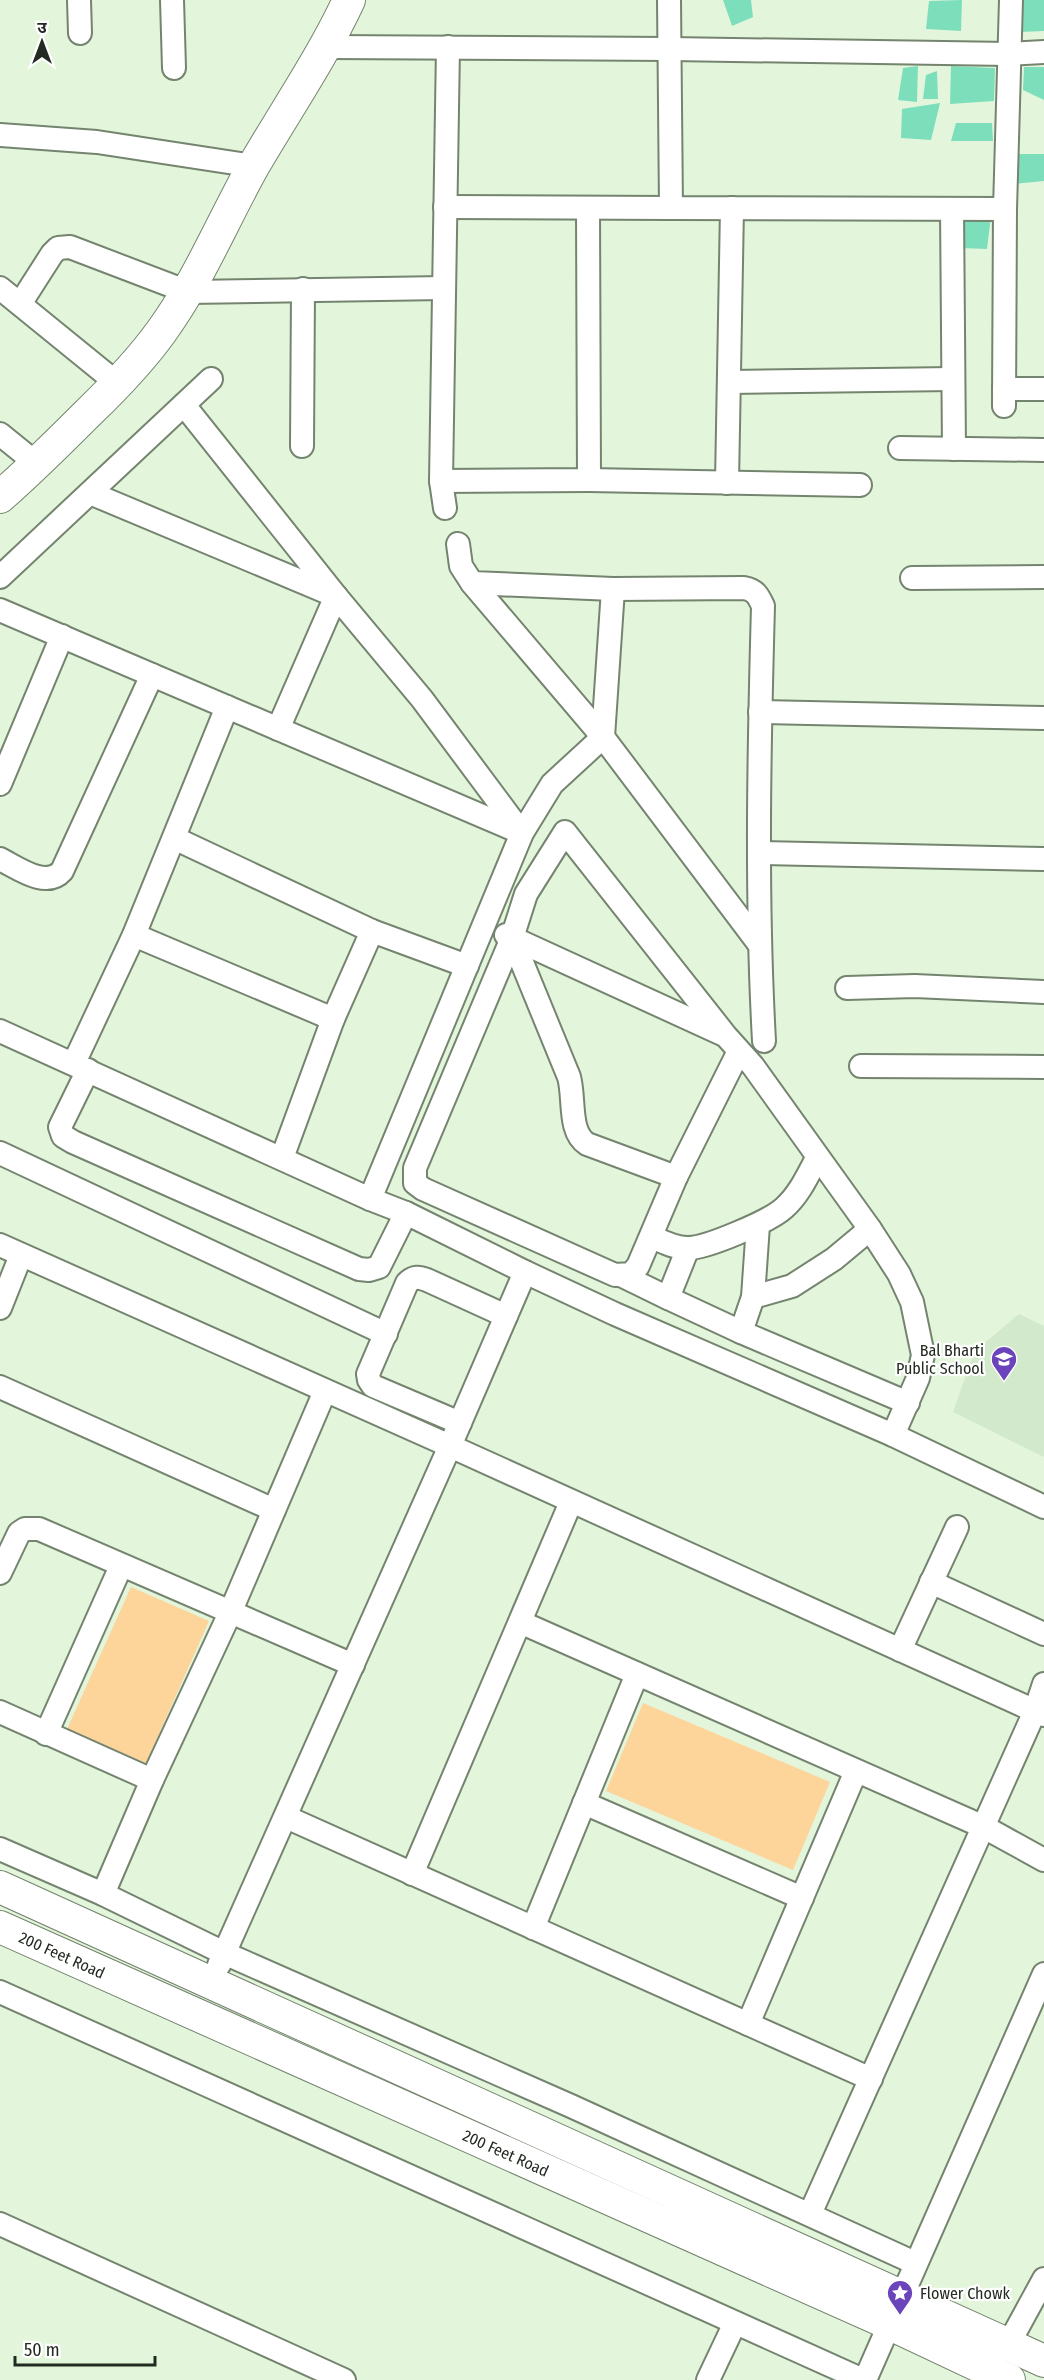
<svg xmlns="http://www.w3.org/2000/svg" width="1044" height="2380" viewBox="0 0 1044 2380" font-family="'Fira Sans Condensed','Noto Sans Devanagari',sans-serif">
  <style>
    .built { fill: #d2eacb }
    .green { fill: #fdd49a }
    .building { fill: #7ddebc }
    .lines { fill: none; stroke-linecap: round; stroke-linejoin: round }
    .street-casing { stroke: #74846e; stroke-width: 26 }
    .secondary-casing { stroke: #74846e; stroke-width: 34 }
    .street { stroke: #fff; stroke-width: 22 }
    .secondary { stroke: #fff; stroke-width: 32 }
    .labels { text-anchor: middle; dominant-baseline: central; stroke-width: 4.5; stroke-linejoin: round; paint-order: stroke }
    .poi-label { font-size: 16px; fill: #232a21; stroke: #fff; text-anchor: end }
    .street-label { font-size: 16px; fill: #232a21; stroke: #fff }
  </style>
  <rect width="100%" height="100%" fill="#e3f6dc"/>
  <polygon class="built" points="1019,1314 1044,1326 1044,1457 953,1412 974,1352"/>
  <g class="green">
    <polygon points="131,1587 209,1621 146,1763 67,1729"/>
    <polygon points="643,1703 830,1782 793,1870 606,1791"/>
  </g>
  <g class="building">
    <polygon points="723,0 751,0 753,17 732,26"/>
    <polygon points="962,0 961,31 926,29 929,1"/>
    <polygon points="1023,0 1044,0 1044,31 1020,32"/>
    <polygon points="918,66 917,102 898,100 903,68"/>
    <polygon points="951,66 995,68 994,101 950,104"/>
    <polygon points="1024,67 1044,67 1044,100 1023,90"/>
    <polygon points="937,71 938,99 923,99 926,75"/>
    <polygon points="940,103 931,140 901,138 902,109"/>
    <polygon points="956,123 992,123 993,141 951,141"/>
    <polygon points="1014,154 1044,154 1044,181 1012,184"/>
    <polygon points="991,216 987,249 960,248 955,217"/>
  </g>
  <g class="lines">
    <g class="street-casing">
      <g id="street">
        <polyline points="79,0 80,33"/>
        <polyline points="172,0 174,68"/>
        <polyline points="669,0 671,208 1005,209"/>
        <polyline points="326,47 670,49 1009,54 1044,52"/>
        <polyline points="0,135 97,142 254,166"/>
        <polyline points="445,207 671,208"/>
        <polyline points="952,209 954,449"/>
        <polyline points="0,288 118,384"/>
        <polyline points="20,304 52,254 58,248 70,247 188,292 444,288"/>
        <polyline points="729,382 953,379"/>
        <polyline points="1004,389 1044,389"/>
        <polyline points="184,405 336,596 422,699 521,832"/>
        <polyline points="1004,406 1005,209 1011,0"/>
        <polyline points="0,434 37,464"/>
        <polyline points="302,446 303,289"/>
        <polyline points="900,448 1044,450"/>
        <polyline points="589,480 860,485"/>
        <polyline points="441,481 589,480 588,208"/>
        <polyline points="727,483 732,208"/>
        <polyline points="90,493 336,596 278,729"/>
        <polyline points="445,508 441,481 448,47"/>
        <path d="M458 544 461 566 472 583 613 589 744 588C755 590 758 595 763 606 759 751 756 896 764 1041"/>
        <polyline points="0,577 211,379"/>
        <polyline points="912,578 1044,577"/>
        <polyline points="472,583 603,737 759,944"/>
        <polyline points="0,610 522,833"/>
        <polyline points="760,712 1044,718"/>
        <polyline points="0,784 62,636"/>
        <polyline points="174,838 372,931 467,966"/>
        <polyline points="760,853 1044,859"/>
        <path d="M0 859C18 868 46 889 62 871L152 675"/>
        <polyline points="134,935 333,1019 282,1158"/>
        <polyline points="506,935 722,1034"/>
        <path d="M512 938 569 1077C575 1098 568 1132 587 1144L676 1177"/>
        <polyline points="847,988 915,986 1044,992"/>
        <polyline points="333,1019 372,931"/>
        <polyline points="0,1031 370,1199 406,1213 525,1272 615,1314 893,1435 1044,1507"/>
        <polyline points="739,1051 676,1177 638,1266 631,1274 615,1275 423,1189 415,1183 415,1168 512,938 526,894 565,832 726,1036 753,1066 870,1229 899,1274 912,1302 923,1355 918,1378 893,1435"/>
        <polyline points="74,1063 134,935 227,707"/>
        <polyline points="861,1066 1044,1067"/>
        <polyline points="88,1070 60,1127 63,1136 73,1142 359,1269 369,1270 379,1267 406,1213"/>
        <polyline points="0,1153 386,1334"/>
        <polyline points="370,1199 522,833 552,784 603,737 613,589"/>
        <polyline points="758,1225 753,1297 741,1332 908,1403"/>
        <path d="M652 1237C663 1242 675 1248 687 1248 705 1249 770 1221 784 1208 799 1195 808 1175 817 1158"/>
        <polyline points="0,1245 450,1446 1044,1715"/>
        <polyline points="688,1248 668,1298 741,1332"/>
        <polyline points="623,1276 668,1298"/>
        <polyline points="753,1297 792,1286 834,1259 870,1229"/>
        <polyline points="0,1308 21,1255"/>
        <polyline points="0,1387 274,1510"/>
        <path d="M460 1423 373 1386 369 1380 368 1374 407 1283C414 1276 419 1277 427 1280L506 1316"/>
        <polyline points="0,1573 19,1533 25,1529 39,1529 353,1665"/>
        <polyline points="931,1582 1044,1634"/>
        <polyline points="520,1622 984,1827 1044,1860"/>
        <polyline points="900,1650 957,1527"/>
        <polyline points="0,1712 152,1780"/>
        <polyline points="46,1734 121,1566"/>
        <polyline points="584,1803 802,1898"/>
        <polyline points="286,1817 871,2079"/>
        <polyline points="0,1849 103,1894 224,1953 571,2106 915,2263"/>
        <polyline points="412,1874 571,1502"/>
        <polyline points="103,1894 152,1780 230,1613 325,1391"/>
        <polyline points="533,1928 637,1674"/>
        <polyline points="219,1965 450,1446 525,1272"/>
        <polyline points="0,1992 863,2380"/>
        <polyline points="748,2024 856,1771"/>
        <polyline points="810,2214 1035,1711 1044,1684"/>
        <polyline points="0,2224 344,2380"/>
        <polyline points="1008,2345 1044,2279"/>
        <polyline points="708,2380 735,2323"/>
        <polyline points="865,2380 1044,1974"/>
      </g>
    </g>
    <g class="secondary-casing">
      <g id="secondary">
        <path d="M0 497C31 470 60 441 89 412 115 387 140 361 161 332 199 280 223 220 254 165 286 110 322 58 349 0"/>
        <polyline points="0,1887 1044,2361"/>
        <path id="s1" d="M0 1927 890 2324 1009 2380"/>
      </g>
    </g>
    <use href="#street" class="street"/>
    <use href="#secondary" class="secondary"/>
  </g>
  <defs>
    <g id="school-pin" transform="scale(1.35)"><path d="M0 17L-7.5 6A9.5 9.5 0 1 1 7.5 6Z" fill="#6b44bc" stroke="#fff"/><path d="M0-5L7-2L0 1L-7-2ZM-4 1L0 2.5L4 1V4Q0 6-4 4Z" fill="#fff"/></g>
    <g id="sight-pin" transform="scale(1.35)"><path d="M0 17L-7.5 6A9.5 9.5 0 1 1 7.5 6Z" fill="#6b44bc" stroke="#fff"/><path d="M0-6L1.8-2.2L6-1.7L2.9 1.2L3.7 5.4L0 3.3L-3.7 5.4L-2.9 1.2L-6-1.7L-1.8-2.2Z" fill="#fff"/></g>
  </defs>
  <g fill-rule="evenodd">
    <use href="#school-pin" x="1004" y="1359"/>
    <use href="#sight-pin" x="900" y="2293"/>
  </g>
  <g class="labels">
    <g class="poi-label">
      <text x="984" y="1350">Bal Bharti<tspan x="984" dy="18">Public School</tspan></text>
      <text x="920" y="2293" text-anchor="start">Flower Chowk</text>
    </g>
    <g class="street-label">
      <text stroke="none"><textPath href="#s1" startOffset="68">200 Feet Road</textPath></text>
      <text stroke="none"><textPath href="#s1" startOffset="554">200 Feet Road</textPath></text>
    </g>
  </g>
  <g transform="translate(42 42)" stroke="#ffffff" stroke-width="4.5" paint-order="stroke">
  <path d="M0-4.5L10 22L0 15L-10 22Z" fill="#232a21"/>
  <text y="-9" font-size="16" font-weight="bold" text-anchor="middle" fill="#232a21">उ</text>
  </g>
  <path d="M15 2356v9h140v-9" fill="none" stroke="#232a21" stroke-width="3"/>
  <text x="24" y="2356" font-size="18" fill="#232a21" stroke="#ffffff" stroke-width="4.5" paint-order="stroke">50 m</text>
</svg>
